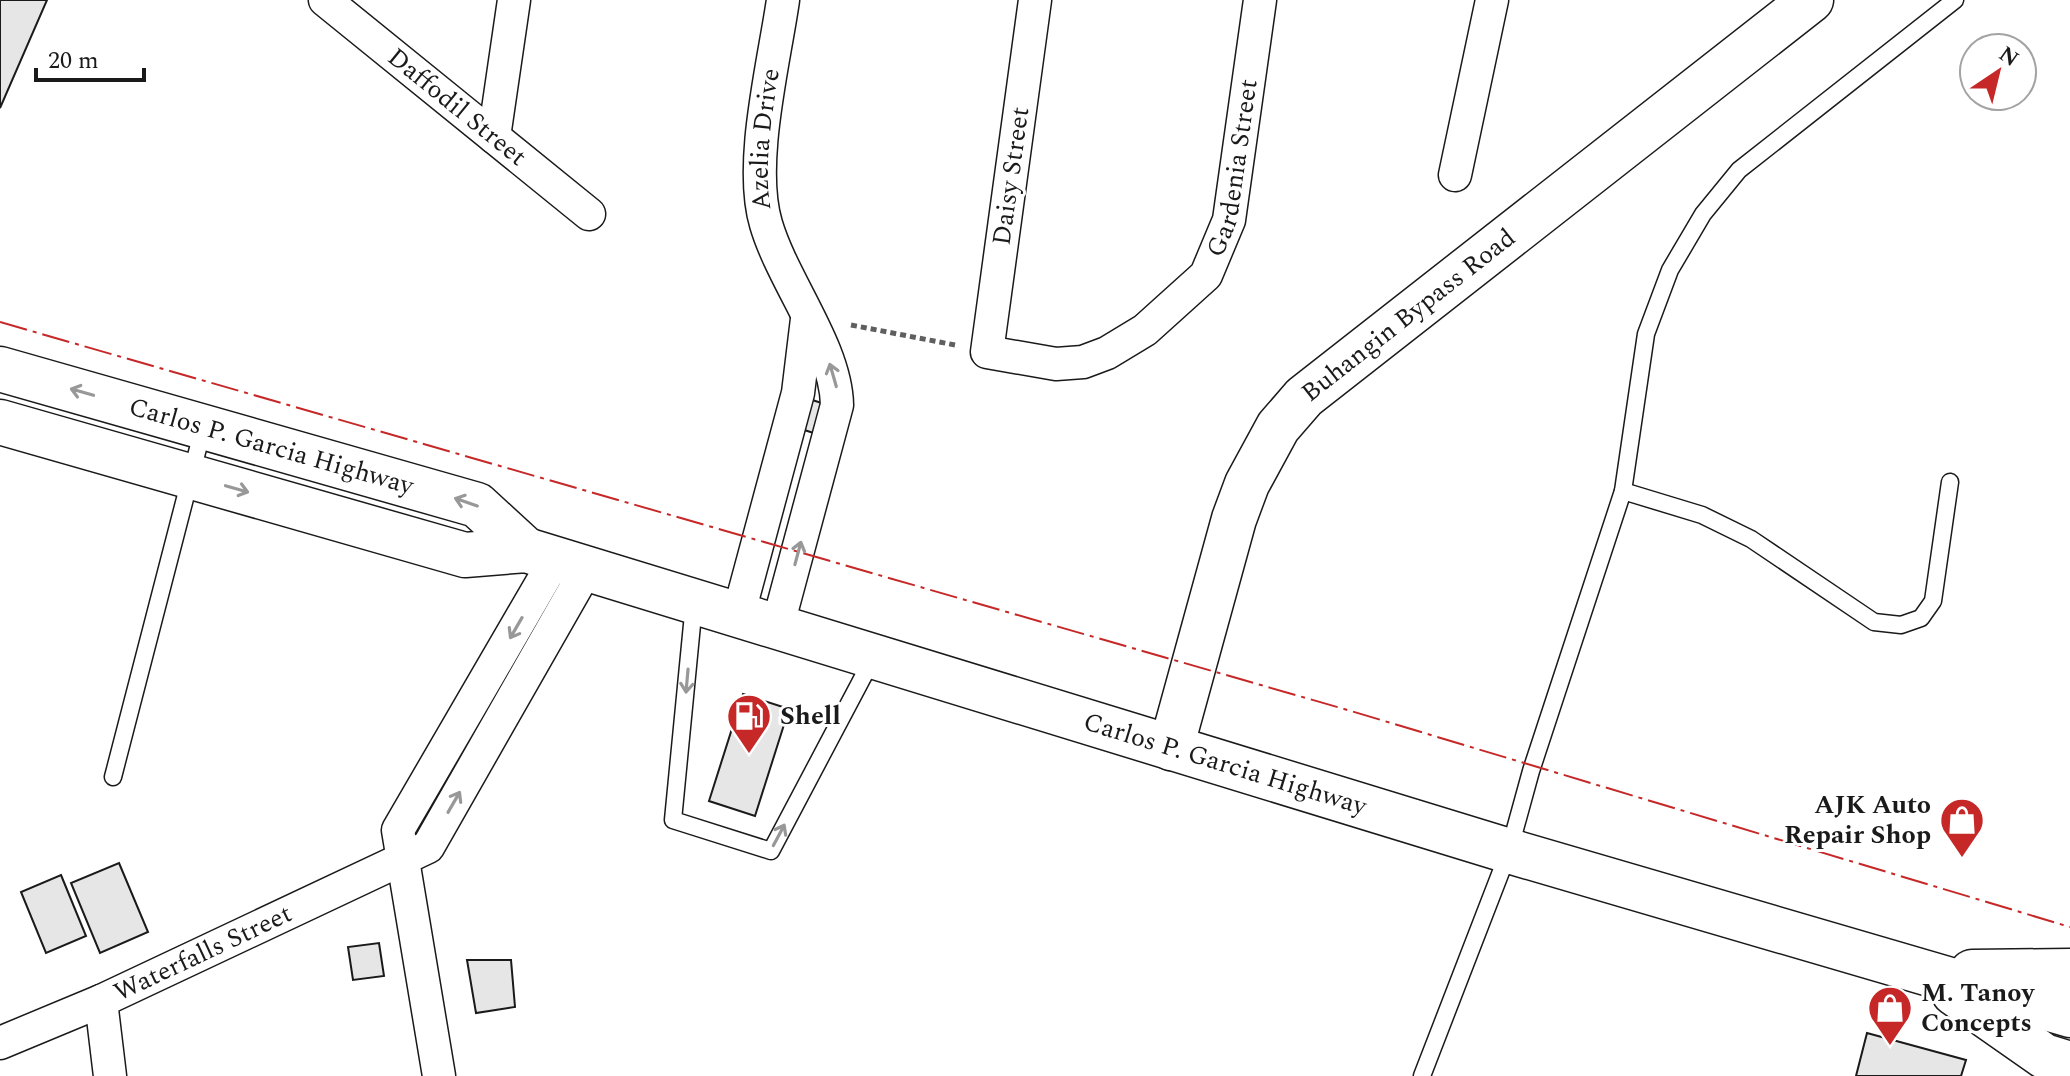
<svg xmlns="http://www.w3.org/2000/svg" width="2070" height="1076" viewBox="0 0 2070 1076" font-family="Spectral,serif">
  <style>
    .building { fill: #e6e6e6; stroke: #1a1a1a; stroke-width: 2 }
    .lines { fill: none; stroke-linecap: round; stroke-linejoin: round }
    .lane-casing { stroke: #1a1a1a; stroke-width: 19 }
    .street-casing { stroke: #1a1a1a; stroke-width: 35 }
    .secondary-casing { stroke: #1a1a1a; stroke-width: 47 }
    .highway-casing { stroke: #1a1a1a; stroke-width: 47 }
    .path { stroke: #5f5f5f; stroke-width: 5; stroke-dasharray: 6 4; stroke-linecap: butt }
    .lane { stroke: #fff; stroke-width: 16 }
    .street { stroke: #fff; stroke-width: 32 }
    .secondary { stroke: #fff; stroke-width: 44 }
    .highway { stroke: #fff; stroke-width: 44 }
    .power { stroke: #c62828; stroke-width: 2; stroke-dasharray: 28 6 4 6; stroke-linecap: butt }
    .oneway { stroke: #989898 }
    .labels { text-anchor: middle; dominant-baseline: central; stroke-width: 6; stroke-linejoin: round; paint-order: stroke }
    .street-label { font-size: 26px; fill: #1a1a1a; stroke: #fff }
    .poi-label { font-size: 26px; font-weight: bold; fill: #1a1a1a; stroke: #fff; text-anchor: start }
  </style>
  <rect width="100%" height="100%" fill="#fff"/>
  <g class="building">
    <polygon points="0,0 47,0 0,108"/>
    <polygon points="809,399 828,405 820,435 801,429"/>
    <polygon points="743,694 789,709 755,816 709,801"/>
    <polygon points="119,863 148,932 100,953 71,883"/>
    <polygon points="61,875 86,936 46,953 21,892"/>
    <polygon points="379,943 384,976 353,980 348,947"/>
    <polygon points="467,960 511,960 515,1007 476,1013"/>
    <polygon points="1867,1033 1966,1060 1961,1076 1856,1076"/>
  </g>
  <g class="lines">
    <g class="lane-casing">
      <g id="lane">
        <polyline points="1623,491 1702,515 1751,539 1874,622 1901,625 1921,618 1933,601 1950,482"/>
        <polyline points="694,604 673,820 771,851 873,658"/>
        <polyline points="113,777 203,429"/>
        <polyline points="1422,1076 1509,851 1531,771 1623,491 1646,334 1670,270 1703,214 1739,170 1955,0"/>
      </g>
    </g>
    <g class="street-casing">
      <g id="street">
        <path id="s1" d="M325 0 589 214"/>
        <path id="s2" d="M1035 0 987 352 1056 364 1083 362 1107 353 1145 330 1206 275 1229 220 1260 0"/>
        <polyline points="494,137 514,0"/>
        <polyline points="1455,175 1492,0"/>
        <polyline points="738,616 798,393 807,319"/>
        <path id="s3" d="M777 628 837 405C836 347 783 282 766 224 748 164 774 63 783 0"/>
        <polyline points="101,1001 110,1076"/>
        <path id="s4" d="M0 1043 101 1001 428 847 586 570"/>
        <polyline points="439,1076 398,830 555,560"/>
      </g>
    </g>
    <g class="secondary-casing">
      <g id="secondary">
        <path id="s5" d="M1171 748 1234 519 1247 484 1278 427 1304 397 1811 0"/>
      </g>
    </g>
    <g class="highway-casing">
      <g id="highway">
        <path id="s6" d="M0 369 477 505 526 550"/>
        <path id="s7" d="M0 422 465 555 526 550 1509 851 2070 1015"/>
        <polyline points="1972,972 2070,971"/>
        <polyline points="1954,993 2044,1056 2070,1064"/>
      </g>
    </g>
    <polyline class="path" points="851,325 955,345"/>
    <use href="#lane" class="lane"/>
    <use href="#street" class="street"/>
    <use href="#secondary" class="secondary"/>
    <use href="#highway" class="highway"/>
    <polyline class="power" points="0,322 1351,711 2070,927"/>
  </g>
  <defs><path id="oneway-shaft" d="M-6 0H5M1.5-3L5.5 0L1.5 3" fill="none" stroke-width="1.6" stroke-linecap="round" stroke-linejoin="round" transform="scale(2)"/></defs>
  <g class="oneway">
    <use href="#oneway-shaft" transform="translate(833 375) rotate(-106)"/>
    <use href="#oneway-shaft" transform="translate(82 392) rotate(-164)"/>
    <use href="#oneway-shaft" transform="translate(237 489) rotate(16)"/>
    <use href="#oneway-shaft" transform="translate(466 502) rotate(-161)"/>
    <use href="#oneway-shaft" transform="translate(798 553) rotate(-75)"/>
    <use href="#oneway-shaft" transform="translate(516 628) rotate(120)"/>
    <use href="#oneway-shaft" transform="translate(687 681) rotate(95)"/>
    <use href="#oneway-shaft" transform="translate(454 802) rotate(-60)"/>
    <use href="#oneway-shaft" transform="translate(779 835) rotate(-62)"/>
  </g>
  <defs>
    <g id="fuel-pin" transform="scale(2.3)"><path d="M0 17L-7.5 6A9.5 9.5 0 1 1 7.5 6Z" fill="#c62828" stroke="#fff"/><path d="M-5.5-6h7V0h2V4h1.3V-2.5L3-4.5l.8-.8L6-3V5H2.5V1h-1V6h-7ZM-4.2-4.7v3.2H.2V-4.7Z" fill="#fff"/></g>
    <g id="shop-pin" transform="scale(2.3)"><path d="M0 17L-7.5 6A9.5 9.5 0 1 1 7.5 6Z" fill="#c62828" stroke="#fff"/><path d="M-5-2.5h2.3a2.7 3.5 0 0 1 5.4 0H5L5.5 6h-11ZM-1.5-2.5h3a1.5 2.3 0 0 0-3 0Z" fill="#fff"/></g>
  </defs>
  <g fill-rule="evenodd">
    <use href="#fuel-pin" x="749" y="716"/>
    <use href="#shop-pin" x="1962" y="820"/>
    <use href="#shop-pin" x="1890" y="1008"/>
  </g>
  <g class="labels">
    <g class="street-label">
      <text stroke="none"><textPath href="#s1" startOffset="170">Daffodil Street</textPath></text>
      <text stroke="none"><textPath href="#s3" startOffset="512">Azelia Drive</textPath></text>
      <text stroke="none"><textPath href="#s2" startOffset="716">Gardenia Street</textPath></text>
      <text transform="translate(1011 176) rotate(-82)">Daisy Street</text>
      <text stroke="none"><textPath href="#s5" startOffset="512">Buhangin Bypass Road</textPath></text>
      <text stroke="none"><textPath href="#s6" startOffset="282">Carlos P. Garcia Highway</textPath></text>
      <text stroke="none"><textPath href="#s7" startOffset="1276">Carlos P. Garcia Highway</textPath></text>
      <text stroke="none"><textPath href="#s4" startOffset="222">Waterfalls Street</textPath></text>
    </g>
    <g class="poi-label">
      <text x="780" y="716">Shell</text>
      <text x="1931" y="805" text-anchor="end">AJK Auto<tspan x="1931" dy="30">Repair Shop</tspan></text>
      <text x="1921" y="993">M. Tanoy<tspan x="1921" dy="30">Concepts</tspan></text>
    </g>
  </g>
  <g transform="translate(1998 72) rotate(35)"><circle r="38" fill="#ffffff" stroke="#a3a3a3" stroke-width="2"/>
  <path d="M0-6L14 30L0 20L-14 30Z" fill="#c62828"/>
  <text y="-12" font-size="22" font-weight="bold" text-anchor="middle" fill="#1a1a1a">N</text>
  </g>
  <path d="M36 68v12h108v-12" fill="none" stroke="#1a1a1a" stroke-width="4"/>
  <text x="48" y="68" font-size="24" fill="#1a1a1a" stroke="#ffffff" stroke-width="6" paint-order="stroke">20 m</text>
</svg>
